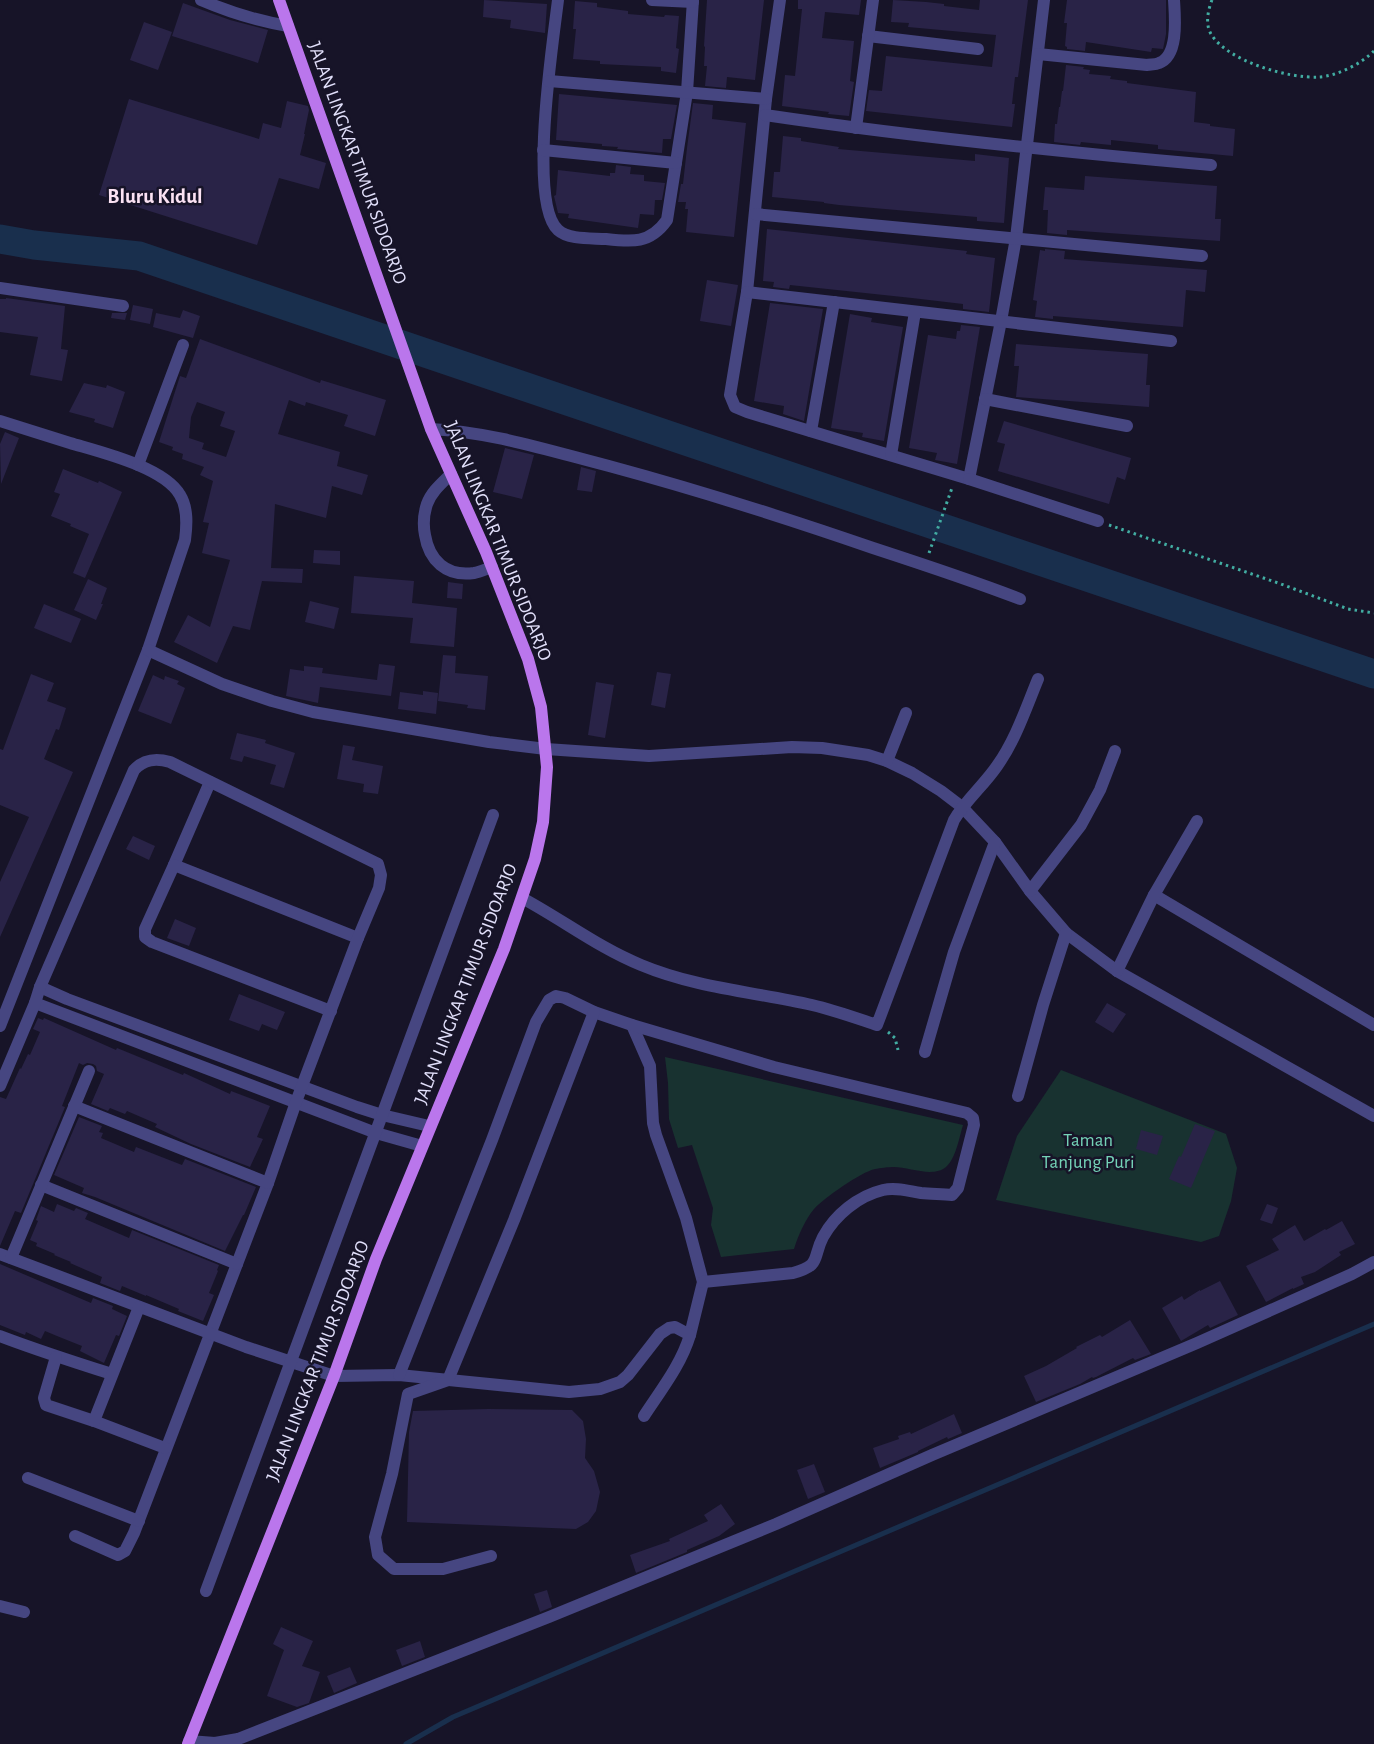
<svg xmlns="http://www.w3.org/2000/svg" width="1374" height="1744" viewBox="0 0 1374 1744" font-family="'Alegreya Sans',sans-serif">
  <style>
    .green { fill: #183230 }
    .lines { fill: none; stroke-linecap: round; stroke-linejoin: round }
    .stream { stroke: #192f4d; stroke-width: 5 }
    .river { stroke: #192f4d; stroke-width: 29 }
    .building { fill: #292347; fill-rule: evenodd }
    .path { stroke: #42ada2; stroke-width: 3; stroke-dasharray: 2.5 4; stroke-linecap: butt }
    .minor { stroke: #464681; stroke-width: 12 }
    .major { stroke: #ba76ec; stroke-width: 12 }
    .labels { text-anchor: middle; dominant-baseline: central; stroke-width: 5; stroke-linejoin: round; paint-order: stroke }
    .street-label { font-size: 19px; fill: #e2e0fb; stroke: #171428 }
    .park-label { font-size: 19px; fill: #74d2b7; stroke: #171428 }
    .quarter-label { font-size: 21px; font-weight: bold; fill: #fbe2f3; stroke: #171428 }
  </style>
  <rect width="100%" height="100%" fill="#171428"/>
  <g class="green">
    <path d="M665 1057 963 1125C959 1138 956 1158 946 1167 933 1178 909 1167 894 1167 888 1167 880 1168 875 1169 861 1172 824 1198 814 1209 805 1220 798 1236 794 1249L721 1257 711 1225 713 1208 692 1145 678 1148 669 1119 668 1083Z"/>
    <polygon points="1061,1070 1226,1134 1237,1168 1231,1201 1219,1236 1201,1242 996,1200 1017,1136"/>
  </g>
  <g class="lines">
    <polyline class="stream" points="406,1744 453,1717 1374,1324"/>
    <polyline class="river" points="0,239 34,245 139,256 1374,674"/>
  </g>
  <g class="building">
    <polygon points="484,0 547,4 545,33 510,28 511,20 483,17"/>
    <polygon points="707,0 764,0 755,80 727,77 726,88 705,86 707,66 704,66 705,47 704,46"/>
    <polygon points="798,0 861,0 859,15 825,12 822,38 854,41 850,81 854,82 849,116 828,114 829,112 782,106 785,75 795,76 802,9 798,9"/>
    <polygon points="893,0 926,2 944,4 944,6 979,10 980,0 1028,0 1018,77 1015,77 1012,104 1015,104 1012,127 866,111 869,90 882,91 886,56 992,67 996,35 908,27 909,23 891,22"/>
    <polygon points="1067,0 1166,0 1166,34 1163,49 1152,48 1151,52 1086,42 1085,51 1067,49 1067,47 1065,46 1067,23 1064,23"/>
    <polygon points="575,1 597,3 597,7 628,11 628,14 664,17 665,15 679,16 676,48 679,49 676,73 661,71 661,67 600,64 600,61 573,59 576,29 573,29"/>
    <polygon points="183,3 230,20 268,30 258,63 172,36"/>
    <polygon points="144,22 172,32 158,70 130,60"/>
    <polygon points="1066,65 1084,67 1083,69 1090,70 1089,74 1111,76 1110,79 1127,81 1127,83 1196,92 1194,122 1210,124 1210,126 1235,129 1233,156 1158,149 1158,145 1111,140 1111,145 1081,142 1080,145 1054,142 1055,124 1057,124 1059,107 1060,107 1062,91 1063,91"/>
    <polygon points="559,94 677,105 671,139 663,139 662,153 617,149 618,147 602,146 602,144 556,140"/>
    <polygon points="129,99 259,139 263,123 281,128 287,101 308,106 309,110 304,134 305,134 300,155 326,163 319,189 279,178 257,245 99,195"/>
    <polygon points="693,103 713,105 712,119 746,123 734,237 686,232 688,209 685,209 686,202 678,202 681,184 683,184 687,148"/>
    <polygon points="783,136 801,138 801,141 839,147 838,149 975,161 975,154 1009,158 1004,223 977,221 977,217 839,205 824,203 824,202 772,197 774,172 780,172"/>
    <polygon points="616,165 631,167 630,174 644,175 644,181 665,183 662,200 655,200 654,215 640,214 638,228 568,218 569,214 558,213 554,196 556,195 558,170 610,176 610,173 615,173"/>
    <polygon points="1085,176 1217,186 1215,219 1221,219 1220,241 1067,230 1067,235 1047,233 1048,210 1043,210 1045,187 1084,190"/>
    <polygon points="767,229 967,251 966,254 995,258 989,312 963,309 963,304 912,298 790,285 789,289 773,287 774,282 763,281"/>
    <polygon points="1045,249 1065,251 1064,259 1207,270 1205,292 1186,290 1183,327 1053,316 1053,319 1035,317 1037,301 1033,300 1035,285 1040,250 1045,251"/>
    <polygon points="707,280 738,285 731,326 700,321"/>
    <polygon points="6,298 65,306 61,349 68,350 62,381 30,375 38,337 0,332 0,299 6,299"/>
    <polygon points="770,303 823,309 804,421 783,414 784,406 754,401"/>
    <polygon points="133,305 153,309 150,324 130,320"/>
    <polygon points="183,310 200,316 193,338 153,327 156,313 180,318"/>
    <polygon points="112,313 127,313 125,320 111,318"/>
    <polygon points="850,314 872,318 871,322 903,327 884,441 862,437 863,433 831,428"/>
    <polygon points="961,325 980,327 957,464 935,460 937,453 909,448 928,335 956,339 957,331 960,331"/>
    <path d="M200 339 320 383 321 380 386 400 375 436 344 426 348 415 306 402 305 406 289 400 278 434 340 452 337 466 368 475 362 495 332 486 326 518 275 504 271 568 303 569 302 583 262 581 250 630 233 626 217 663 174 642 188 615 210 627 230 560 202 553 209 523 203 522 213 481 200 475 204 467 182 459 183 454 172 450 173 447 159 442 180 376 186 378ZM197 402 225 412 220 426 235 431 226 457 202 449 204 443 189 438 191 417Z"/>
    <polygon points="1016,344 1148,354 1146,385 1150,385 1149,407 1016,397 1019,366 1014,366"/>
    <polygon points="84,383 106,388 107,385 125,392 113,428 94,422 95,419 69,412"/>
    <polygon points="1004,421 1131,458 1125,480 1117,477 1109,504 998,471 1005,444 997,442"/>
    <polygon points="5,432 19,438 1,484 0,444"/>
    <polygon points="505,448 534,455 522,499 493,492"/>
    <polygon points="581,467 596,471 592,492 577,490"/>
    <polygon points="63,469 98,483 99,481 122,492 85,578 73,573 89,534 70,526 71,524 51,516 60,494 54,492"/>
    <polygon points="314,550 340,551 340,565 313,563"/>
    <polygon points="354,576 414,581 412,603 457,608 454,647 410,643 413,618 351,613"/>
    <polygon points="88,579 107,588 101,604 103,604 96,620 74,610"/>
    <polygon points="448,582 463,584 462,599 447,598"/>
    <polygon points="310,601 339,608 334,629 305,622"/>
    <polygon points="44,604 81,619 71,643 34,628"/>
    <polygon points="443,655 456,656 455,673 488,676 485,710 467,708 468,705 438,701"/>
    <polygon points="379,664 395,666 391,696 320,687 318,703 286,696 290,669 304,671 304,666 323,668 322,673 377,680"/>
    <polygon points="657,672 671,674 665,708 651,705"/>
    <polygon points="31,674 54,683 47,701 66,708 59,730 56,729 44,759 73,772 0,937 0,882 29,817 0,805 0,749 3,750"/>
    <polygon points="153,675 164,680 165,676 179,681 177,684 185,688 171,724 138,711"/>
    <polygon points="596,682 614,685 605,738 588,735"/>
    <polygon points="423,691 438,693 436,714 398,709 400,692 423,695"/>
    <polygon points="237,733 266,740 265,743 295,753 284,788 270,784 276,765 244,756 242,762 230,759"/>
    <polygon points="343,745 355,747 352,760 383,766 378,794 363,792 364,784 337,779"/>
    <polygon points="133,836 155,846 149,860 126,849"/>
    <polygon points="175,919 196,928 189,946 167,938"/>
    <polygon points="239,994 285,1012 277,1030 262,1024 259,1031 229,1020"/>
    <polygon points="1107,1003 1126,1014 1113,1033 1095,1022"/>
    <polygon points="38,1018 43,1020 44,1018 116,1050 117,1048 183,1075 184,1073 230,1094 231,1091 270,1106 257,1137 263,1139 250,1167 191,1144 155,1127 157,1124 127,1111 125,1114 110,1108 108,1111 91,1104 104,1074 97,1071 96,1066 93,1064 87,1063 83,1065 79,1063 62,1106 65,1107 21,1213 15,1211 0,1246 0,1097 6,1099 20,1068 21,1069 28,1054 30,1055 40,1032 33,1029"/>
    <polygon points="79,1117 102,1126 99,1132 103,1133 101,1138 134,1152 136,1147 182,1165 185,1159 256,1187 244,1215 243,1215 225,1251 95,1197 82,1193 84,1188 54,1175"/>
    <polygon points="1195,1124 1215,1131 1191,1188 1169,1179 1179,1156 1181,1157"/>
    <polygon points="1141,1130 1163,1136 1157,1155 1136,1149"/>
    <polygon points="57,1204 74,1211 76,1208 88,1213 85,1219 129,1238 132,1230 219,1265 217,1270 218,1271 209,1293 214,1295 203,1321 178,1311 179,1309 146,1295 146,1296 122,1286 120,1291 100,1283 102,1277 70,1263 71,1262 54,1255 55,1254 36,1246 37,1243 30,1240 38,1221 36,1220 41,1206 54,1212"/>
    <polygon points="1267,1204 1278,1208 1272,1224 1260,1220"/>
    <polygon points="1342,1221 1355,1244 1339,1252 1341,1255 1315,1272 1301,1277 1304,1284 1293,1289 1293,1288 1266,1302 1246,1266 1279,1250 1272,1239 1295,1225 1304,1241 1325,1229 1326,1230"/>
    <polygon points="0,1264 91,1303 93,1298 113,1306 112,1309 127,1316 119,1336 116,1335 104,1363 80,1351 82,1346 57,1336 45,1331 41,1339 26,1332 25,1335 0,1325"/>
    <polygon points="1220,1281 1238,1315 1210,1328 1208,1325 1181,1341 1162,1308 1182,1296 1184,1300 1200,1290 1200,1291"/>
    <polygon points="1130,1320 1151,1354 1135,1360 1133,1358 1096,1377 1093,1378 1092,1377 1080,1384 1036,1402 1024,1376 1046,1366 1077,1348 1076,1347 1100,1335 1102,1337"/>
    <polygon points="488,1409 572,1410 583,1421 586,1439 585,1458 594,1471 600,1492 596,1511 588,1522 576,1529 407,1522 409,1432 413,1411"/>
    <polygon points="954,1414 962,1433 948,1439 947,1437 918,1451 918,1452 880,1468 873,1448 899,1439 898,1436 910,1432 911,1434"/>
    <polygon points="814,1464 825,1492 808,1499 797,1470"/>
    <polygon points="721,1504 735,1524 719,1536 687,1550 687,1552 636,1573 630,1555 670,1541 669,1539 708,1521 704,1515"/>
    <polygon points="547,1590 552,1607 540,1612 534,1594"/>
    <polygon points="281,1627 313,1641 302,1666 320,1672 309,1703 297,1707 267,1696 284,1650 273,1644"/>
    <polygon points="420,1641 425,1657 402,1666 396,1650"/>
    <polygon points="350,1667 357,1683 334,1693 327,1676"/>
  </g>
  <g class="lines">
    <g class="path">
      <path d="M1212 0C1208 10 1205 24 1211 34 1227 61 1289 79 1319 77 1337 76 1361 64 1374 51"/>
      <polyline points="1109,525 1281,584 1348,609 1374,613"/>
      <polyline points="929,553 952,488"/>
      <polyline points="888,1032 895,1038 898,1050"/>
    </g>
    <g class="minor">
      <path d="M201 0C229 12 258 21 288 26"/>
      <path d="M558 0C553 42 528 203 558 230 569 240 591 238 606 239 632 242 650 244 667 220L687 92 693 0"/>
      <polyline points="652,0 693,2"/>
      <polyline points="780,0 766,99 747,292 730,395 735,407 747,412 969,479 1001,321 1016,238 1044,0"/>
      <polyline points="868,36 978,49"/>
      <path d="M1038 54 1147 65C1150 64 1155 65 1159 63 1179 56 1175 17 1174 0"/>
      <polyline points="549,81 766,99"/>
      <path d="M765 115C913 137 1062 152 1211 165"/>
      <polyline points="856,128 873,0"/>
      <polyline points="543,150 676,163"/>
      <polyline points="755,214 1202,256"/>
      <polyline points="0,288 123,306"/>
      <polyline points="747,292 1171,341"/>
      <polyline points="985,399 1127,426"/>
      <path d="M0 421C23 428 47 436 70 443 100 452 164 467 180 495 188 508 187 525 185 540L148 650 0 1026"/>
      <path d="M431 429C492 432 550 451 609 466 698 490 786 518 873 548 922 564 971 580 1020 599"/>
      <polyline points="811,431 834,302"/>
      <polyline points="891,455 915,312"/>
      <polyline points="138,465 183,345"/>
      <path d="M451 474C442 483 431 492 427 504 424 513 423 525 425 535 429 560 446 577 474 573 480 572 486 569 492 567"/>
      <polyline points="969,479 1098,521"/>
      <polyline points="148,650 222,684 272,701 313,712 489,742 546,749 649,756 792,747 822,748 868,755 887,761 912,773 941,791 962,807 995,842 1030,891 1066,933 1117,971 1374,1116"/>
      <polyline points="887,761 906,713"/>
      <polyline points="174,865 210,782"/>
      <polyline points="1030,891 1081,825 1100,790 1115,751"/>
      <polyline points="1154,895 1374,1025"/>
      <path d="M522 898C563 920 599 948 641 965 696 988 755 992 812 1005 834 1010 856 1018 877 1025L954 820C966 800 984 785 997 766 1016 739 1026 708 1038 679"/>
      <polyline points="1117,971 1154,895 1197,821"/>
      <polyline points="40,987 67,999 357,1107 382,1115 429,1126"/>
      <polyline points="35,1003 376,1133 422,1146"/>
      <polyline points="331,1011 152,942 145,937 145,929 174,865 358,938"/>
      <polyline points="632,1025 650,1066 653,1123 656,1135 686,1218 703,1282 690,1335"/>
      <polyline points="925,1052 954,952 995,842"/>
      <path d="M0 1086 35 1003 40 987 134 770C144 759 156 758 170 762L378 864 381 875 379 888 358 938 296 1102 268 1183 134 1533 125 1551 118 1555 75 1536"/>
      <polyline points="1018,1096 1043,1005 1066,933"/>
      <polyline points="74,1106 268,1183"/>
      <polyline points="41,1185 237,1264"/>
      <path d="M0 1254 246 1347 334 1376 399 1375 569 1392 600 1389 620 1382 628 1375 660 1334 669 1328 675 1327 690 1335C681 1365 661 1390 644 1416"/>
      <polyline points="11,1258 89,1071"/>
      <path d="M0 1336C37 1350 74 1362 112 1374"/>
      <polyline points="56,1357 44,1398 46,1405 94,1421 165,1448"/>
      <path d="M399 1375 492 1140 536 1022 549 1000 556 996 565 998 594 1012 632 1025 774 1067 967 1113 973 1118 974 1125 958 1188 952 1195C942 1194 932 1194 921 1193 908 1191 896 1187 883 1190 858 1196 835 1215 823 1237 812 1258 822 1265 793 1273L703 1282"/>
      <polyline points="94,1421 139,1307"/>
      <polyline points="28,1478 139,1521"/>
      <polyline points="491,1556 443,1569 394,1569 378,1555 375,1537 392,1474 408,1394 448,1380 514,1220 594,1012"/>
      <polyline points="206,1591 493,815"/>
      <polyline points="0,1606 24,1612"/>
      <polyline points="189,1741 215,1743 238,1739 549,1617 776,1524 932,1455 1197,1343 1352,1274 1374,1262"/>
    </g>
    <polyline class="major" points="188,1744 334,1376 376,1259 504,949 535,859 543,822 547,767 541,707 528,659 486,552 431,429 279,0"/>
  </g>
  <g class="labels">
    <g class="street-label">
      <text transform="translate(357 163) rotate(70)">JALAN LINGKAR TIMUR SIDOARJO</text>
      <text transform="translate(498 541) rotate(68)">JALAN LINGKAR TIMUR SIDOARJO</text>
      <text transform="translate(466 984) rotate(-69)">JALAN LINGKAR TIMUR SIDOARJO</text>
      <text transform="translate(318 1361) rotate(-69)">JALAN LINGKAR TIMUR SIDOARJO</text>
    </g>
    <g class="park-label">
      <text x="1088" y="1140">Taman<tspan x="1088" dy="22">Tanjung Puri</tspan></text>
    </g>
    <g class="quarter-label">
      <text x="155" y="196">Bluru Kidul</text>
    </g>
  </g>
</svg>
